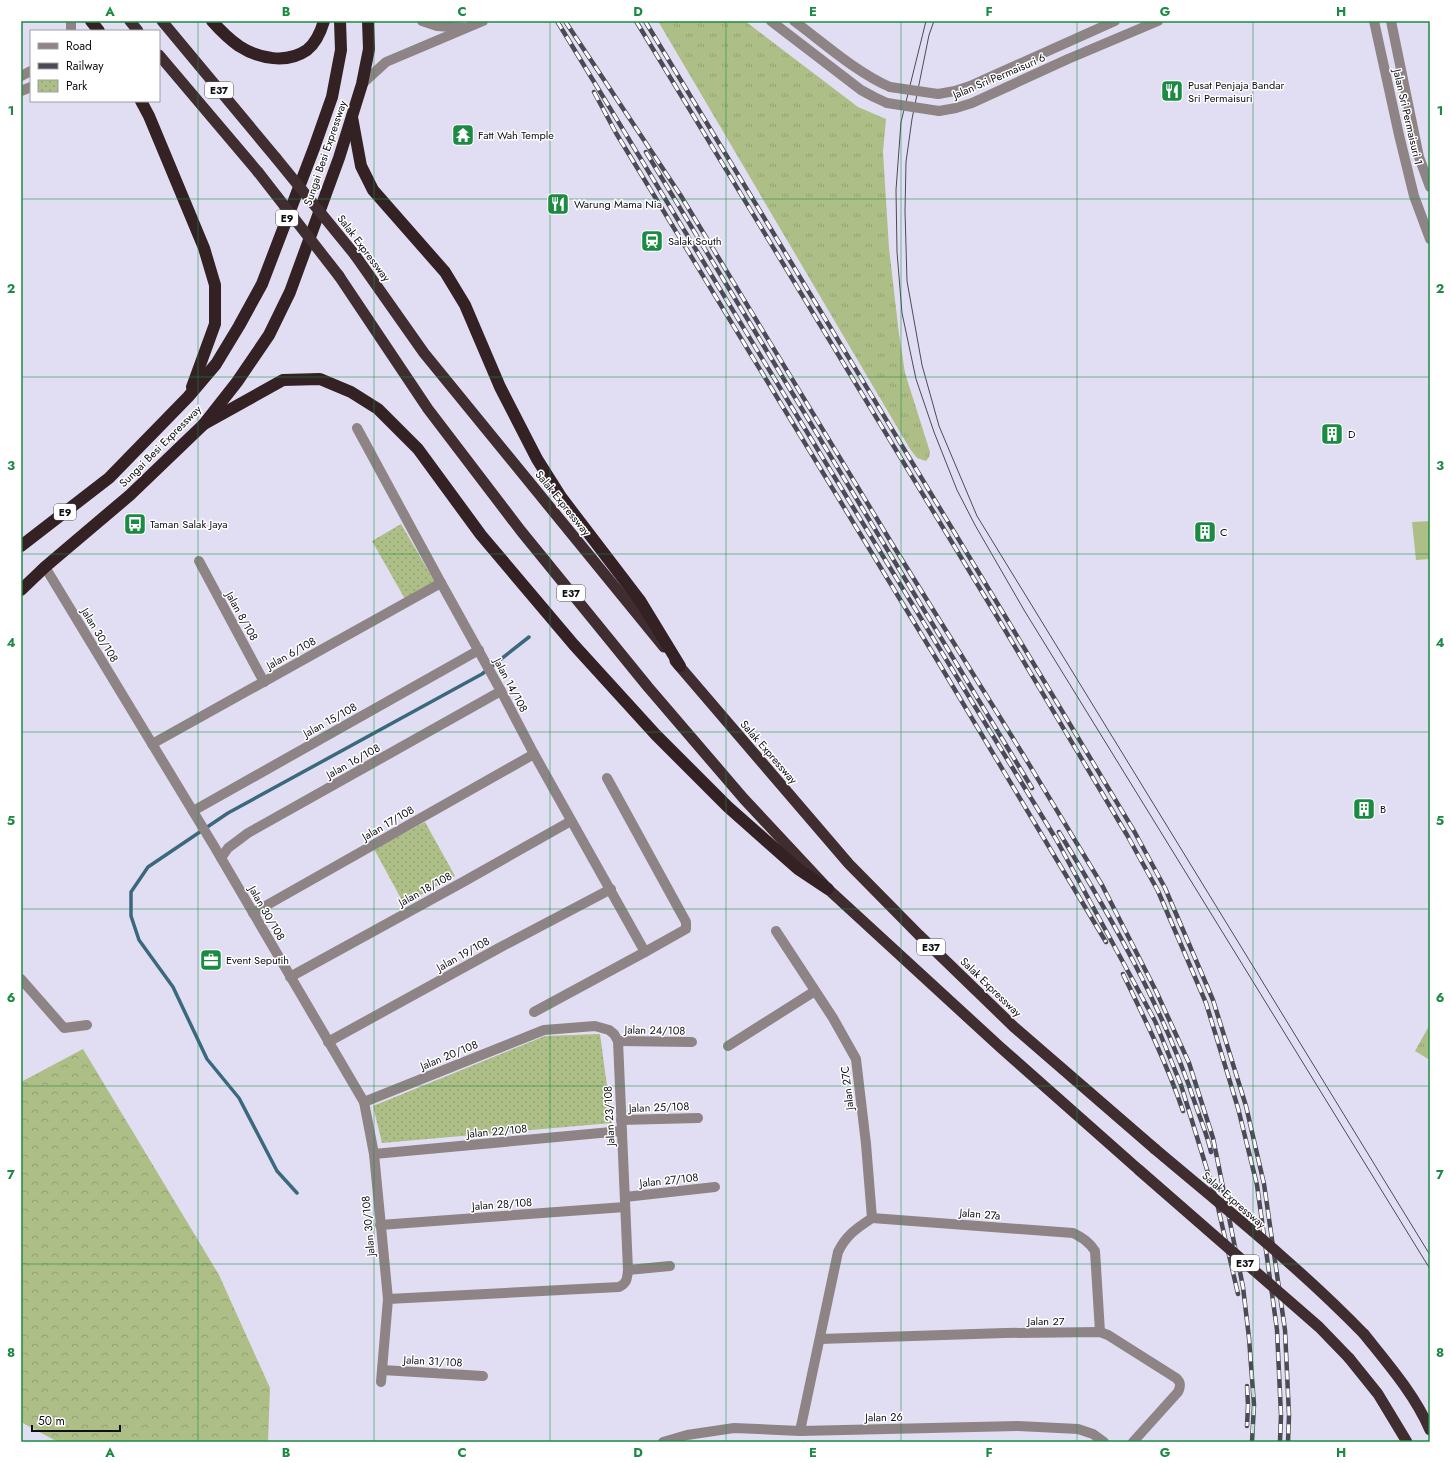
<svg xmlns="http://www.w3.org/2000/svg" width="1451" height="1463" viewBox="0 0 1451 1463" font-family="Jost,sans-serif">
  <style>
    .grass { fill: url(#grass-tufts) }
    .forest { fill: url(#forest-crowns) }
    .park { fill: url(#park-dots) }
    .garden { fill: #adbe86 }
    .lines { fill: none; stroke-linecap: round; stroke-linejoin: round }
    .stream { stroke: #3a697e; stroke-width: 3.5 }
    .minor { stroke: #8f8485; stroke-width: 10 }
    .tertiary { stroke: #8f8485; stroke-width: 10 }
    .trunk { stroke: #3f2d30; stroke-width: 11 }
    .motorway { stroke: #332124; stroke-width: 12 }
    .tram { stroke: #4c4a55; stroke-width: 1 }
    .rail-casing { stroke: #4c4a55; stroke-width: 4.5 }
    .rail { stroke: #fff; stroke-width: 3; stroke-dasharray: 9; stroke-linecap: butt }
    .tertiary-bridge { stroke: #8f8485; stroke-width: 10 }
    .trunk-bridge { stroke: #3f2d30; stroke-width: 11 }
    .grid { fill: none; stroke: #1b8a43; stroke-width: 1; stroke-opacity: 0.55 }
    .labels { text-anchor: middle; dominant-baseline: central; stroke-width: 3; stroke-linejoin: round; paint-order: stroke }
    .shield { fill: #fff; stroke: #56565a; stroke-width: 1 }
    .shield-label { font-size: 10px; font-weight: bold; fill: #0e0d14 }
    .street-label { font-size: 11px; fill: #0e0d14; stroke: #fff }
    .poi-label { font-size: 11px; fill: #0e0d14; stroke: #fff; text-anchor: start }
    .neatline { fill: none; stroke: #1b8a43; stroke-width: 1.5 }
    .grid-label { font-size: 13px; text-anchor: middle; font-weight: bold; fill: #1b8a43 }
  </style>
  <defs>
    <pattern id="grass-tufts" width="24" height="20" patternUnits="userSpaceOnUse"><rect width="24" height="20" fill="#adbe86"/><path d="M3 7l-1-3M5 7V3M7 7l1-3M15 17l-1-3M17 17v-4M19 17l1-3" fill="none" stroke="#94a273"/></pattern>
    <pattern id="forest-crowns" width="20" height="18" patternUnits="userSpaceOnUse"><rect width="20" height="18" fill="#adbe86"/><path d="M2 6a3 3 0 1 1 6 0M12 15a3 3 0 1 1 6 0" fill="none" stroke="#94a273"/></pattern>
    <pattern id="park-dots" width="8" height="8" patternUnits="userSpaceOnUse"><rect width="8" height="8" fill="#adbe86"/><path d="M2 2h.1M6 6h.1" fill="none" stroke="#94a273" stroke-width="1.8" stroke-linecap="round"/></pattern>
  </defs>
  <rect width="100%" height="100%" fill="#e1def4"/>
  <g class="grass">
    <polygon points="658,21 745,21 858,107 886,119 883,152 889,248 899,334 905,373 930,452 929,457 926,461 917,458 910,449"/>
    <polygon points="1430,1024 1430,1060 1415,1051"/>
  </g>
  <polygon class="forest" points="83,1049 219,1275 270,1388 268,1442 58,1442 21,1422 21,1082"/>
  <g class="park">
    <polygon points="401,524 435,582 405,599 372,541"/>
    <polygon points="425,822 455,876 404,904 374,849"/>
    <polygon points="600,1034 612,1123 382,1143 373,1106 545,1036"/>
  </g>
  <polygon class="garden" points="1430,521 1430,559 1416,560 1412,522"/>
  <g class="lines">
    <polyline class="stream" points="297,1193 277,1171 239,1098 207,1059 173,987 139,940 131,916 131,892 148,867 228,813 482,674 529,637"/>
    <g class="minor">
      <polyline points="357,428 441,583 501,691 534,754 645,952"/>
      <polyline points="199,561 264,682"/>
      <polyline points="45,567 214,846 364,1102 374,1154 388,1299 381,1382"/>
      <polyline points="152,744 441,583"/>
      <polyline points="193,811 479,650"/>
      <polyline points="221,858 228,848 248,833 501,691"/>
      <polyline points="253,913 534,754"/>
      <polyline points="776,931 833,1018 856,1059 866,1144 872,1218"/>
      <polyline points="290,977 463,882 571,821"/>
      <polyline points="21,979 64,1028 87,1025"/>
      <polyline points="534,1012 645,952 686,929 686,922 607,778"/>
      <polyline points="618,1041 692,1042"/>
      <polyline points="328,1042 499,948 611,889"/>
      <polyline points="728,1046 815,991"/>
      <path d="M364 1102 544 1030 595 1026 609 1030 614 1034 618 1041 628 1270C627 1279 627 1283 619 1287L388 1299"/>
      <polyline points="621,1120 698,1118"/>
      <polyline points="374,1154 622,1131"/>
      <polyline points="625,1197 715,1187"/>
      <path d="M872 1218 1073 1233C1083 1238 1089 1242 1095 1251L1100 1332"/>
      <polyline points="380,1225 625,1207"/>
      <polyline points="628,1270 670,1266"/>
      <path d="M820 1339 1005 1333 1100 1332 1108 1335 1176 1378C1181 1382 1181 1386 1178 1392L1133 1442"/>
      <polyline points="382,1370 483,1376"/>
      <path d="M800 1431 838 1252C846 1235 857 1228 872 1218"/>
      <polyline points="663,1442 687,1435 734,1428 800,1431 1018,1426 1078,1429 1093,1434 1104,1442"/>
    </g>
    <g class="tertiary">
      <polyline points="422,21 437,26 464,28"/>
      <polyline points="771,21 861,90 874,97 887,103"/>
      <path d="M794 21C824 43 857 73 890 87"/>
      <polyline points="1374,21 1399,135 1414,196 1430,239"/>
      <polyline points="1391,21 1419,157 1430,187"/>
      <polyline points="71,31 71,21"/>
      <polyline points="21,76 31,71"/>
      <polyline points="362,84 386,62 483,21"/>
      <polyline points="21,91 31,87"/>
      <polyline points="938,94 955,91 970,86 1115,21"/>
      <polyline points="939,111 956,108 972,103 1068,59 1158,21"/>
    </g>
    <g class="trunk">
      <polyline points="130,21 138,31"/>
      <polyline points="162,21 276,158"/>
      <polyline points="159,55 258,172"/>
      <polyline points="355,255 424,353 664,647"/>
      <polyline points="339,276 428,409 521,531 648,687 744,799 828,889 1000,1047 1139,1170"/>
      <polyline points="675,661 849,864 919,935 1014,1027 1155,1149"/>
      <path d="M1364 1334C1388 1364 1415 1395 1430 1430"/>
      <polyline points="1349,1358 1378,1394 1407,1442"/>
    </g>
    <g class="motorway">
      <polyline points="91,21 99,31"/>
      <path d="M212 21C220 30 229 39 239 46 259 59 287 64 307 50 316 43 321 31 324 21"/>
      <polyline points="141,101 149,116 204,248 215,285 215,324 192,387"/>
      <polyline points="352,117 361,166 373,190 445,272 465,305 500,387 537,459 561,497 641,602 680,666"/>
      <polyline points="204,424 283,380 320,379 351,392 378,409 418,449 481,535 574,645 656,735 728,807 798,869 828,889"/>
      <polyline points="21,546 109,478 188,397 216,364 239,326 262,284 314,148 332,97 341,50 340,21"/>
      <polyline points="21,590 45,567 130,495 204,424 237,382 269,335 290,292 339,158 362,84 369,49 368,21"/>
    </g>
    <g class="tram">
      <polyline points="926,21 901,122 896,190 897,252 902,313 916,379 934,432 957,490 975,525 1024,610 1430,1269"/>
      <polyline points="934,21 929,35 912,119 906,162 905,211 907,281 922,365 939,426 977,516 1430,1255"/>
    </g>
    <g class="rail-casing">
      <g id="rail">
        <polyline points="557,21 788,401 1056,839 1155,1021 1181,1085 1216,1199 1238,1294"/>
        <polyline points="565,21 681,196 894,547 1024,756 1102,885 1156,991 1189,1063 1213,1138 1243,1287 1249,1338 1254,1405 1252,1442"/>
        <polyline points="636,21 999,620 1127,835 1158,891 1206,1003 1238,1108 1257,1185 1277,1330 1281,1415 1280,1442"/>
        <polyline points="645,21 1005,616 1134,831 1165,888 1213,1000 1246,1106 1264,1184 1285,1330 1289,1415 1288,1442"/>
        <polyline points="594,92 616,133 937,660 1106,942"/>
        <polyline points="646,152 1032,788"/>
        <path d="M1059 832C1112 919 1164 1009 1196 1106 1201 1121 1208 1137 1211 1152"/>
        <path d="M1123 974C1145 1019 1167 1064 1183 1111"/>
        <polyline points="1247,1386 1248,1405 1247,1426"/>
      </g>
    </g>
    <use href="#rail" class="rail"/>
    <g class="tertiary-bridge">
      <polyline points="890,87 938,94"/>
      <polyline points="887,103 939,111"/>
    </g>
    <g class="trunk-bridge">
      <polyline points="276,158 355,255"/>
      <polyline points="258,172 339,276"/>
      <path d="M1155 1149C1226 1209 1299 1267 1364 1334"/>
      <polyline points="1139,1170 1319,1327 1349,1358"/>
    </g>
  </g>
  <path class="grid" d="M198 21V1442M374 21V1442M550 21V1442M726 21V1442M901 21V1442M1077 21V1442M1253 21V1442M21 199H1430M21 377H1430M21 554H1430M21 732H1430M21 909H1430M21 1086H1430M21 1264H1430"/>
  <defs>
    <g id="restaurant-square" transform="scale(1.15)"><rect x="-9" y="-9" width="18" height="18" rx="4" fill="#1b8a43" stroke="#fff"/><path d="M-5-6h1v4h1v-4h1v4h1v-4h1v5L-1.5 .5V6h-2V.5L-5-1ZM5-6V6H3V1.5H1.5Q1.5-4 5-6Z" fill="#fff"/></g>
    <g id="temple-square" transform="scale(1.15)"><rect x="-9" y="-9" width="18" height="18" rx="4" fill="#1b8a43" stroke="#fff"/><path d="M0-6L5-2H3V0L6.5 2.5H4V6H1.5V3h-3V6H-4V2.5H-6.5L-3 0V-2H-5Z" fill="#fff"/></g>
    <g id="station-square" transform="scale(1.15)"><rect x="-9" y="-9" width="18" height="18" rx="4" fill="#1b8a43" stroke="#fff"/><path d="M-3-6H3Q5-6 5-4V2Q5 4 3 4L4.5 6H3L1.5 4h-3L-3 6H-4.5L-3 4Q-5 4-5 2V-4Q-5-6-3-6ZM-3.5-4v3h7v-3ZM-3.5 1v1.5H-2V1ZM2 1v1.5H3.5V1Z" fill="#fff"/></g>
    <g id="building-square" transform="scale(1.15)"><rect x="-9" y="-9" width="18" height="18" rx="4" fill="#1b8a43" stroke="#fff"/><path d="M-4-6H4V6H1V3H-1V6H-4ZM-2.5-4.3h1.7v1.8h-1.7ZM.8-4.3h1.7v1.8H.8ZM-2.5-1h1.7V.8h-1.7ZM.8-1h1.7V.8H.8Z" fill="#fff"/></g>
    <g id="bus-square" transform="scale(1.15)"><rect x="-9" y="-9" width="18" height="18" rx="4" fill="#1b8a43" stroke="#fff"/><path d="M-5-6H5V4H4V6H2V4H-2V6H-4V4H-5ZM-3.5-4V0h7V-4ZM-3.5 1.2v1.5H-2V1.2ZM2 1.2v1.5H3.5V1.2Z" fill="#fff"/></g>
    <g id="office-square" transform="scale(1.15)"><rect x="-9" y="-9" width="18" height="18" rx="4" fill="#1b8a43" stroke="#fff"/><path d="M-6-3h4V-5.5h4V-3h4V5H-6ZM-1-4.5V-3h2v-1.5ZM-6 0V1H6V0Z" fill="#fff"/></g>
  </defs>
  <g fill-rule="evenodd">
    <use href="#restaurant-square" x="1172" y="91"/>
    <use href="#temple-square" x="463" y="135"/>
    <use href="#restaurant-square" x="558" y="204"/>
    <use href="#station-square" x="652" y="241"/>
    <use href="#building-square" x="1332" y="434"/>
    <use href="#bus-square" x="135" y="524"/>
    <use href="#building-square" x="1205" y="532"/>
    <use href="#building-square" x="1364" y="809"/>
    <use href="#office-square" x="211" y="960"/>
  </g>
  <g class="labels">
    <g class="shield">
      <rect x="205" y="82" width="28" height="16" rx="3"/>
      <rect x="276" y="210" width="22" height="16" rx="3"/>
      <rect x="54" y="504" width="22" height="16" rx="3"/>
      <rect x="557" y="585" width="28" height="16" rx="3"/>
      <rect x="917" y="939" width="28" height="16" rx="3"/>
      <rect x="1231" y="1255" width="28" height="16" rx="3"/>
    </g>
    <g class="shield-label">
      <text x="219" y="90">E37</text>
      <text x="287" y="218">E9</text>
      <text x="65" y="512">E9</text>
      <text x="571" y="593">E37</text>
      <text x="931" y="947">E37</text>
      <text x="1245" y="1263">E37</text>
    </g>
    <g class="street-label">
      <text transform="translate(999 76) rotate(-23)">Jalan Sri Permaisuri 6</text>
      <text transform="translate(1408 117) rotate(77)">Jalan Sri Permaisuri 1</text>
      <text transform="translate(325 153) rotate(-71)">Sungai Besi Expressway</text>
      <text transform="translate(364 248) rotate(53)">Salak Expressway</text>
      <text transform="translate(160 446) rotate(-45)">Sungai Besi Expressway</text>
      <text transform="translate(563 503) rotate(51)">Salak Expressway</text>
      <text transform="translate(242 616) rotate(61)">Jalan 8/108</text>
      <text transform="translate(100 635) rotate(59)">Jalan 30/108</text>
      <text transform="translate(291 653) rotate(-29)">Jalan 6/108</text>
      <text transform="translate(511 685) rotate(62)">Jalan 14/108</text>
      <text transform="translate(330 720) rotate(-29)">Jalan 15/108</text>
      <text transform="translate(769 752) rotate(49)">Salak Expressway</text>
      <text transform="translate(353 761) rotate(-29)">Jalan 16/108</text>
      <text transform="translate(388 823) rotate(-30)">Jalan 17/108</text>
      <text transform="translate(425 889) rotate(-29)">Jalan 18/108</text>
      <text transform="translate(267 913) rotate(60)">Jalan 30/108</text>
      <text transform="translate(463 954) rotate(-29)">Jalan 19/108</text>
      <text transform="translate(991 987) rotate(44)">Salak Expressway</text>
      <text transform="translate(655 1030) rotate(1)">Jalan 24/108</text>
      <text transform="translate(449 1055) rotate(-22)">Jalan 20/108</text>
      <text transform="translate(847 1088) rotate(-97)">Jalan 27C</text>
      <text transform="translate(659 1107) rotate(-2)">Jalan 25/108</text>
      <text transform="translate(609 1116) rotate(-93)">Jalan 23/108</text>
      <text transform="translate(497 1131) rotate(-5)">Jalan 22/108</text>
      <text transform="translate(669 1180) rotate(-6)">Jalan 27/108</text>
      <text transform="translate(1234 1200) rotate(41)">Salak Expressway</text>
      <text transform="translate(502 1204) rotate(-4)">Jalan 28/108</text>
      <text transform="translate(980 1214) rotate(5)">Jalan 27a</text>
      <text transform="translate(368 1226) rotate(-95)">Jalan 30/108</text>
      <text x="1046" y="1321">Jalan 27</text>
      <text transform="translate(433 1361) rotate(3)">Jalan 31/108</text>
      <text transform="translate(884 1417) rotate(-1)">Jalan 26</text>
    </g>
    <g class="poi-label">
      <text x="1188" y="85">Pusat Penjaja Bandar<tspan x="1188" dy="13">Sri Permaisuri</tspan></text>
      <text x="478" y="135">Fatt Wah Temple</text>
      <text x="574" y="204">Warung Mama Nia</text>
      <text x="668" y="241">Salak South</text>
      <text x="1348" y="434">D</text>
      <text x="150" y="524">Taman Salak Jaya</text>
      <text x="1220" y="532">C</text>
      <text x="1380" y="809">B</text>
      <text x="226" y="960">Event Seputih</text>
    </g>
  </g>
  <rect width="1451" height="1463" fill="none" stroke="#ffffff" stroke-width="44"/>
  <rect x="30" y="30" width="130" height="72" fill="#ffffff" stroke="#9f9ea1"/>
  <rect x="38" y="43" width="20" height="6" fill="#8f8485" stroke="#9f9ea1"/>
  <text x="66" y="50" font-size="12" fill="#0e0d14">Road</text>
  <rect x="38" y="63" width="20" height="6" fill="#4c4a55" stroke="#9f9ea1"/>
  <text x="66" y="70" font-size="12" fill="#0e0d14">Railway</text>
  <rect x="38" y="80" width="20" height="12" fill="url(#park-dots)" stroke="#9f9ea1"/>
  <text x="66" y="90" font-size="12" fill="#0e0d14">Park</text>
  <path d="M32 1425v6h88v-6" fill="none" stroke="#0e0d14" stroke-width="2"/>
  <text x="38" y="1425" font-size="12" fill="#0e0d14" stroke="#ffffff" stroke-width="3" paint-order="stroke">50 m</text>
  <rect x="22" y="22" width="1407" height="1419" class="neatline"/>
  <g class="grid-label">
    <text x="110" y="16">A</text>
    <text x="286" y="16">B</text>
    <text x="462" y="16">C</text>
    <text x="638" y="16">D</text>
    <text x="813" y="16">E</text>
    <text x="989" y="16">F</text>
    <text x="1165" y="16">G</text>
    <text x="1341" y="16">H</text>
    <text x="11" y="115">1</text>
    <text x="1440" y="115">1</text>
    <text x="11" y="293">2</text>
    <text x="1440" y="293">2</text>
    <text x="11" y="470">3</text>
    <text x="1440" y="470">3</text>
    <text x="11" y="647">4</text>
    <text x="1440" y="647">4</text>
    <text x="11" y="825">5</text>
    <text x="1440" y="825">5</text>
    <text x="11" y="1002">6</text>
    <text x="1440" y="1002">6</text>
    <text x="11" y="1179">7</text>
    <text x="1440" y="1179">7</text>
    <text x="11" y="1357">8</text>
    <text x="1440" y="1357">8</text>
    <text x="110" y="1457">A</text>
    <text x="286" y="1457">B</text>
    <text x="462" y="1457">C</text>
    <text x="638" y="1457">D</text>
    <text x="813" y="1457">E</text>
    <text x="989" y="1457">F</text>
    <text x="1165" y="1457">G</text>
    <text x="1341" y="1457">H</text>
  </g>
</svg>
